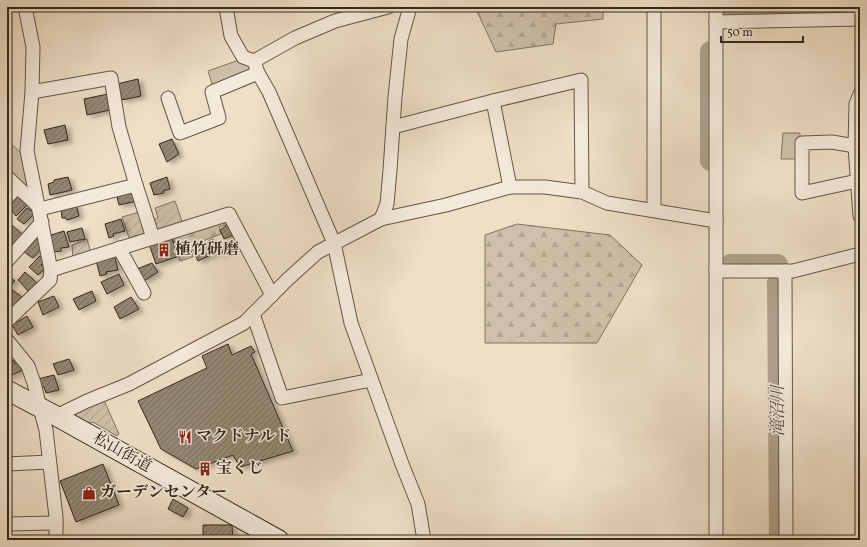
<svg xmlns="http://www.w3.org/2000/svg" width="867" height="547" viewBox="0 0 867 547" font-family="Vollkorn,'Noto Serif JP',serif">
  <style>
    .green { fill: #cec0aa; stroke: #807462 }
    .forest { fill: url(#forest-firs); stroke: #807462 }
    .garden { fill: url(#garden-furrows); stroke: #807462 }
    .lines { fill: none; stroke-linecap: round; stroke-linejoin: round }
    .river { stroke: #aea18d; stroke-width: 20 }
    .building { fill: url(#building-hatch); stroke: #33291b; filter: url(#shadow) }
    .street-casing { stroke: #625646; stroke-width: 15 }
    .secondary-casing { stroke: #33291b; stroke-width: 21 }
    .street { stroke: #f4eadb; stroke-width: 13 }
    .secondary { stroke: #f4eadb; stroke-width: 19 }
    .labels { text-anchor: middle; dominant-baseline: central; stroke-width: 3; stroke-linejoin: round; paint-order: stroke }
    .poi-label { font-size: 16px; font-weight: bold; fill: #33291b; stroke: #f4eadb; text-anchor: start }
    .street-label { font-size: 16px; fill: #33291b; stroke: #f4eadb }
    .water-label { font-size: 17px; font-style: italic; fill: #584d3d; stroke: #f4eadb }
  </style>
  <defs>
    <pattern id="forest-firs" width="22" height="20" patternUnits="userSpaceOnUse"><rect width="22" height="20" fill="#cec0aa"/><path d="M5 1l3.5 6h-7zM16 11l3.5 6h-7z" fill="#b1a592"/></pattern>
    <pattern id="garden-furrows" width="10" height="10" patternUnits="userSpaceOnUse"><rect width="10" height="10" fill="#cec0aa"/><path d="M-1 1l2-2M0 10L10 0M9 11l2-2" fill="none" stroke="#b1a592"/></pattern>
    <pattern id="building-hatch" width="6" height="6" patternUnits="userSpaceOnUse"><rect width="6" height="6" fill="#948874"/><path d="M-1 1l2-2M0 6l6-6M5 7l2-2" fill="none" stroke="#796f5e"/></pattern>
    <filter id="shadow"><feDropShadow dx="4.5" dy="2.5" stdDeviation="2" flood-color="#0004"/></filter>
  </defs>
  <rect width="100%" height="100%" fill="#eedfc7"/>
  <filter id="stains"><feTurbulence type="fractalNoise" baseFrequency=".005" numOctaves="4"/><feColorMatrix values="0 0 0 0 .2 0 0 0 0 .09 0 0 0 0 .02 0 0 0 .5 -.17"/></filter>
  <radialGradient id="worn" r=".72"><stop offset=".6" stop-color="#630" stop-opacity="0"/><stop offset="1" stop-color="#630" stop-opacity=".3"/></radialGradient>
  <g class="green">
    <polygon points="239,60 258,70 214,90 208,71"/>
    <polygon points="783,133 800,133 800,159 781,159"/>
    <polygon points="7,140 23,155 34,198 7,172"/>
  </g>
  <g class="forest">
    <polygon points="475,7 603,7 603,19 556,24 553,44 496,52"/>
    <polygon points="226,214 229,224 219,227 221,234 190,246 193,257 180,261 171,232"/>
    <polygon points="517,224 610,235 642,265 597,343 485,343 485,235"/>
  </g>
  <g class="garden">
    <polygon points="175,201 183,224 156,230 152,221 158,218 155,208"/>
    <polygon points="143,211 149,235 138,237 138,235 129,238 122,217"/>
    <polygon points="87,239 91,253 73,259 72,245"/>
    <polygon points="103,398 119,434 117,436 93,422 85,425 73,418 74,412"/>
  </g>
  <g class="lines">
    <g class="river">
      <polyline points="728,14 848,14 849,7"/>
      <polyline points="710,51 710,161"/>
      <polyline points="730,264 778,264"/>
      <polyline points="777,282 779,540"/>
    </g>
  </g>
  <g class="building">
    <polygon points="138,79 141,96 122,100 117,84"/>
    <polygon points="108,94 110,110 87,115 84,99"/>
    <polygon points="65,125 68,140 48,144 44,130"/>
    <polygon points="172,139 179,154 167,162 159,144"/>
    <polygon points="68,177 72,190 50,195 48,184 54,182 54,180"/>
    <polygon points="167,177 170,189 163,191 164,193 154,195 150,183"/>
    <polygon points="134,189 137,201 119,205 116,193"/>
    <polygon points="17,196 27,205 16,216 8,206"/>
    <polygon points="76,204 79,216 67,220 66,218 62,218 61,208"/>
    <polygon points="27,208 35,213 24,224 17,219"/>
    <polygon points="121,219 125,231 113,234 114,236 109,238 105,224"/>
    <polygon points="229,224 233,235 224,239 220,230"/>
    <polygon points="12,225 23,235 13,246 7,242 7,231"/>
    <polygon points="82,228 85,239 70,242 67,232"/>
    <polygon points="64,231 69,247 61,248 61,251 54,252 48,236"/>
    <polygon points="171,236 179,256 156,264 149,244"/>
    <polygon points="37,238 42,241 42,248 33,258 24,252"/>
    <polygon points="213,239 218,249 223,246 225,252 219,254 217,252 198,261 192,248"/>
    <polygon points="114,254 118,270 106,272 107,274 100,276 96,260"/>
    <polygon points="40,256 45,261 41,265 46,268 38,275 29,267"/>
    <polygon points="152,263 158,272 144,281 137,269"/>
    <polygon points="25,272 38,284 29,292 18,280"/>
    <polygon points="119,274 124,285 107,294 101,282"/>
    <polygon points="7,275 15,281 7,289"/>
    <polygon points="11,289 22,297 13,307 7,303 7,293"/>
    <polygon points="92,291 96,301 79,310 73,299"/>
    <polygon points="54,296 59,307 43,315 38,302"/>
    <polygon points="131,297 139,309 120,319 114,307"/>
    <polygon points="27,316 33,327 18,335 12,325"/>
    <polygon points="228,344 232,355 251,346 255,352 251,354 293,451 240,467 233,455 196,469 161,449 138,401 207,368 202,356"/>
    <polygon points="69,359 74,370 58,375 53,364"/>
    <polygon points="14,360 15,364 19,362 23,370 7,377 7,364"/>
    <polygon points="54,375 59,390 46,393 44,387 41,388 38,379"/>
    <polygon points="103,464 119,505 76,522 60,481"/>
    <polygon points="173,499 188,508 183,517 168,509"/>
    <polygon points="203,525 232,525 233,540 203,540"/>
  </g>
  <g class="lines">
    <g class="street-casing">
      <g id="street">
        <polyline points="226,7 231,36 243,57 254,61 258,73 269,92 334,243 351,323 402,464 418,504 424,540"/>
        <polyline points="654,7 654,210"/>
        <polyline points="716,7 716,540"/>
        <polyline points="716,22 860,19"/>
        <polyline points="254,61 295,38 335,21 388,7"/>
        <polyline points="32,92 111,78 119,127 136,185 40,209"/>
        <polyline points="860,94 856,104 855,146 860,216"/>
        <polyline points="168,98 180,133 219,118 212,92 258,73"/>
        <polyline points="493,101 510,187"/>
        <polyline points="393,127 493,101 581,80 582,192"/>
        <polyline points="855,146 832,142 802,143 802,193 857,181"/>
        <polyline points="7,177 39,207"/>
        <polyline points="136,185 153,238"/>
        <polyline points="7,198 17,187"/>
        <polyline points="381,219 387,204 390,170 395,97 401,39 410,7"/>
        <polyline points="119,248 144,293"/>
        <polyline points="7,261 42,222"/>
        <polyline points="51,270 229,214 272,295"/>
        <polyline points="716,271 793,271 860,254"/>
        <polyline points="785,271 786,540"/>
        <polyline points="253,314 282,398 371,380"/>
        <polyline points="7,321 50,280 51,270 27,151 32,92 33,47 25,7"/>
        <polyline points="7,340 28,366 34,383 40,408 46,430 56,517 56,540"/>
        <polyline points="56,416 87,401 129,384 244,323 288,279 318,252 381,219 446,205 510,187 545,187 582,192 607,203 716,221"/>
        <polyline points="7,464 49,462"/>
        <polyline points="7,524 56,523"/>
      </g>
    </g>
    <g class="secondary-casing">
      <polyline id="secondary" points="7,390 56,416 279,540"/>
    </g>
    <use href="#street" class="street"/>
    <use href="#secondary" class="secondary"/>
  </g>
  <defs>
    <g id="building-bare" transform="scale(1.08)"><path d="M-4-6H4V6H1V3H-1V6H-4ZM-2.5-4.3h1.7v1.8h-1.7ZM.8-4.3h1.7v1.8H.8ZM-2.5-1h1.7V.8h-1.7ZM.8-1h1.7V.8H.8Z" fill="#8f2418" stroke="#f4eadb" stroke-width="2.5" paint-order="stroke"/></g>
    <g id="restaurant-bare" transform="scale(1.08)"><path d="M-5-6h1v4h1v-4h1v4h1v-4h1v5L-1.5 .5V6h-2V.5L-5-1ZM5-6V6H3V1.5H1.5Q1.5-4 5-6Z" fill="#8f2418" stroke="#f4eadb" stroke-width="2.5" paint-order="stroke"/></g>
    <g id="shop-bare" transform="scale(1.08)"><path d="M-5-2.5h2.3a2.7 3.5 0 0 1 5.4 0H5L5.5 6h-11ZM-1.5-2.5h3a1.5 2.3 0 0 0-3 0Z" fill="#8f2418" stroke="#f4eadb" stroke-width="2.5" paint-order="stroke"/></g>
  </defs>
  <g fill-rule="evenodd">
    <use href="#building-bare" x="164" y="250"/>
    <use href="#restaurant-bare" x="185" y="437"/>
    <use href="#building-bare" x="205" y="469"/>
    <use href="#shop-bare" x="89" y="493"/>
  </g>
  <g class="labels">
    <g class="poi-label">
      <text x="175" y="250">植竹研磨</text>
      <text x="196" y="437">マクドナルド</text>
      <text x="216" y="469">宝くじ</text>
      <text x="100" y="493">ガーデンセンター</text>
    </g>
    <g class="street-label">
      <text transform="translate(122 453) rotate(29)">松山街道</text>
    </g>
    <g class="water-label">
      <text transform="translate(778 411) rotate(-90)">滝沼川</text>
    </g>
  </g>
  <rect width="867" height="547" fill="none" stroke="#eedfc7" stroke-width="24"/>
  <rect x="8" y="8" width="851" height="531" fill="none" stroke="#33291b" stroke-width="2"/>
  <rect x="12" y="12" width="843" height="523" fill="none" stroke="#33291b"/>
  <path d="M721 36v6h82v-6" fill="none" stroke="#33291b" stroke-width="2"/>
  <text x="727" y="36" font-size="12" fill="#33291b" stroke="#f4eadb" stroke-width="3" paint-order="stroke">50 m</text>
  <rect width="100%" height="100%" filter="url(#stains)"/>
  <rect width="100%" height="100%" fill="url(#worn)"/>
</svg>
